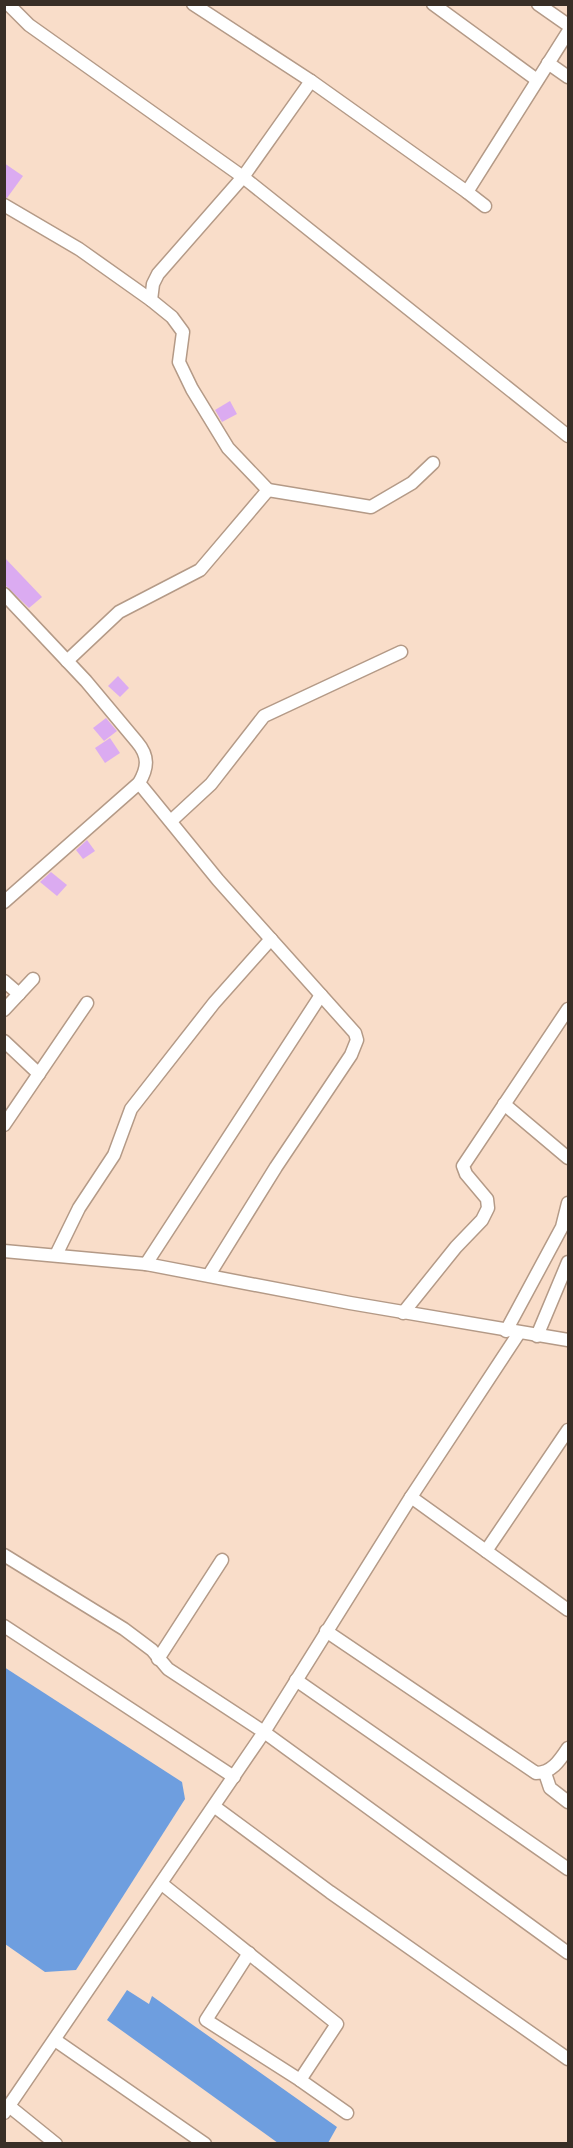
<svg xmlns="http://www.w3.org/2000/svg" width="573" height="2148" viewBox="0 0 573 2148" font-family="Montserrat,sans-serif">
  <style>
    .water { fill: #6e9edf }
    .building { fill: #dbabf1 }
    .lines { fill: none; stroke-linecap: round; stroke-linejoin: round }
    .minor-casing { stroke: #b49a87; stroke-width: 15 }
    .minor { stroke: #fff; stroke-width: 12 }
  </style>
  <rect width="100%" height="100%" fill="#f9ddc9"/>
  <g class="water">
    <polygon points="4,1667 182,1782 185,1799 76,1970 45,1972 5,1944"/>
    <polygon points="127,1990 149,2004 152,1996 337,2127 328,2143 278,2143 107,2020"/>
  </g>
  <g class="building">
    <polygon points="4,163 23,176 7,198 4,197"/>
    <polygon points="230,401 237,414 222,422 215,410"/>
    <polygon points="4,557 42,597 29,608 4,584"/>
    <polygon points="118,676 129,688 120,697 108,686"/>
    <polygon points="106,718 117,731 104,741 93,728"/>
    <polygon points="110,738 120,753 105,763 95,748"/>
    <polygon points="87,840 95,851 83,859 76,850"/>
    <polygon points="51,872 67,885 57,896 40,882"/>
  </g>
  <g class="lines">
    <g class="minor-casing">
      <g id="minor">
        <polyline points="8,4 29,25 243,177 568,436"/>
        <polyline points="193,4 311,81 467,192 568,32"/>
        <polyline points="433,4 537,80"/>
        <polyline points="538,4 568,25"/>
        <polyline points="548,63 568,77"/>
        <polyline points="467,192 485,206"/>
        <polyline points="4,205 79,249 151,300"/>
        <polyline points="268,490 371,507 412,483 433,463"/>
        <path d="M4 594 86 681 137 742C149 756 148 768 139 783L4 902"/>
        <polyline points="67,661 119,612 200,570 268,490 228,448 192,389 179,362 183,332 172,317 151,300 153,284 158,274 243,177 311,81"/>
        <polyline points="139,783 218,880 355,1033 357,1040 351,1055 276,1167 209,1275"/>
        <polyline points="171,821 211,784 264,716 401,652"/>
        <polyline points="4,981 19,994"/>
        <polyline points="4,1010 33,979"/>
        <polyline points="4,1041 39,1074"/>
        <polyline points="504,1104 568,1158"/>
        <polyline points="4,1125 87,1003"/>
        <polyline points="4,1251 146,1264 350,1303 568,1340"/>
        <polyline points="56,1255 79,1208 114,1155 131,1109 214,1003 271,939"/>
        <polyline points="146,1264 321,995"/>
        <polyline points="403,1313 456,1247 482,1220 488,1208 487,1199 466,1174 463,1166 568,1009"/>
        <polyline points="506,1331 562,1227 568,1203"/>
        <polyline points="537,1336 568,1262"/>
        <polyline points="411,1497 568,1610"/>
        <polyline points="486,1551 568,1430"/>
        <polyline points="4,1555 124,1629 152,1650 168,1669 264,1732 568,1953"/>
        <polyline points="4,1626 234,1777"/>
        <path d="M326 1631 536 1773C552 1773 560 1760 568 1748"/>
        <polyline points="158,1659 222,1560"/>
        <polyline points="296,1680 568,1869"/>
        <polyline points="545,1773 550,1788 568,1802"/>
        <polyline points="215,1807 330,1892 568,2059"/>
        <polyline points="162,1884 337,2024 300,2080 347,2113"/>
        <polyline points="249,1953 206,2020 300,2080"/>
        <polyline points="55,2040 205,2144"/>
        <polyline points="9,2106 56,2144"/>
        <polyline points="4,2113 264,1732 411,1497 519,1333"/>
      </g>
    </g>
    <use href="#minor" class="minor"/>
  </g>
  <rect width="573" height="2148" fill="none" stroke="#382e26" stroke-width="12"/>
</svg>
